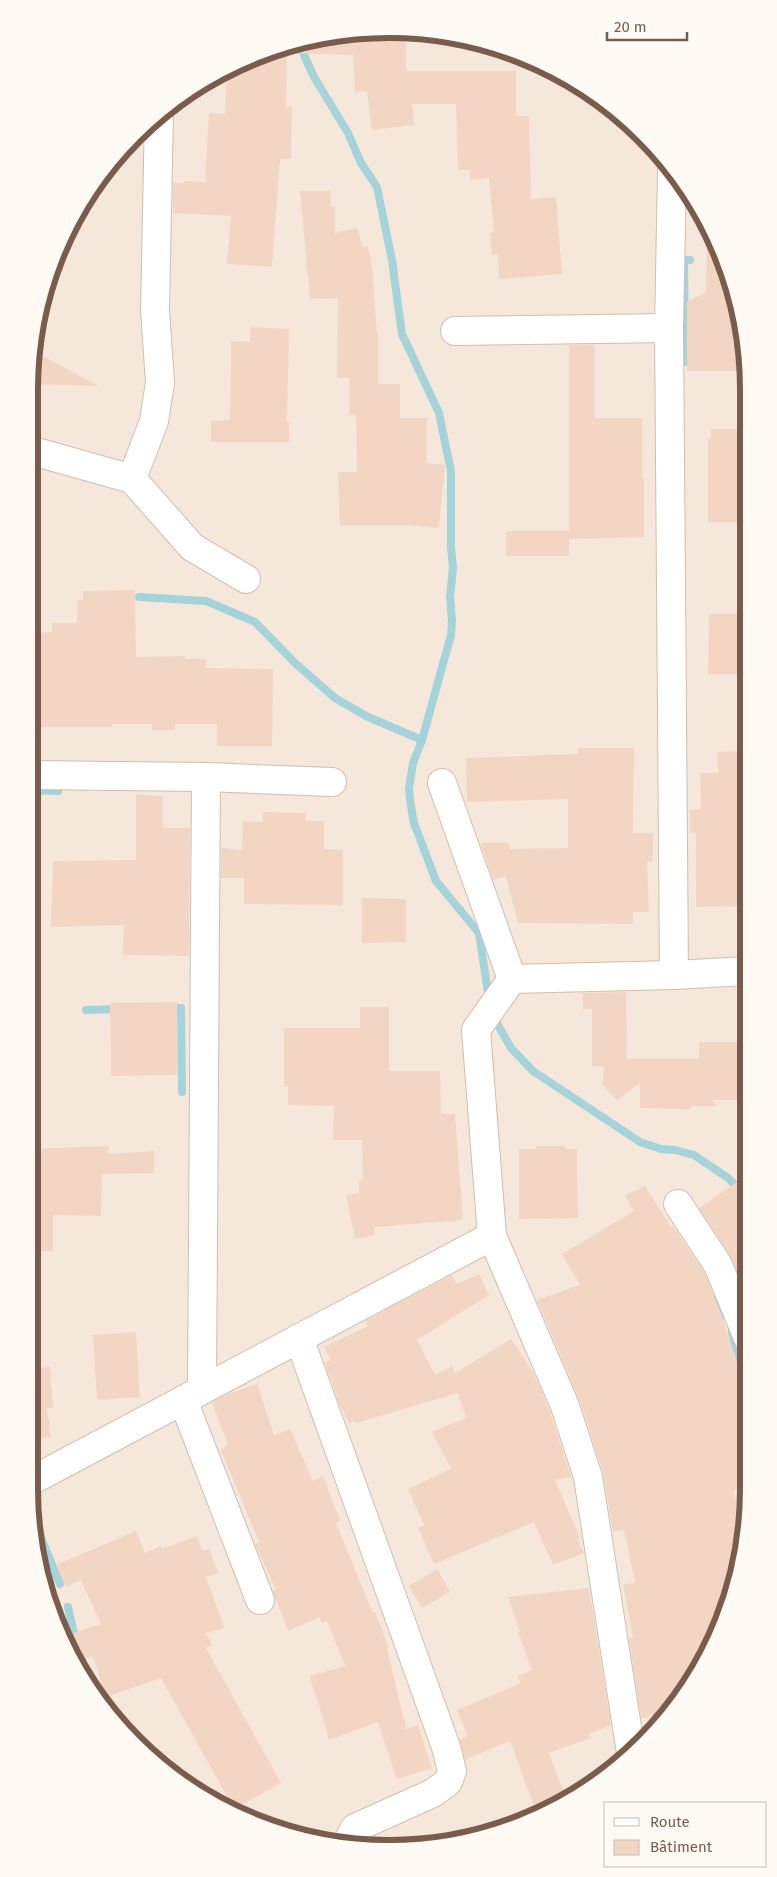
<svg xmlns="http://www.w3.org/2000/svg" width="777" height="1877" viewBox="0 0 777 1877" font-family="'Fira Sans',sans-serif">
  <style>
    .residential { fill: #f5e8da }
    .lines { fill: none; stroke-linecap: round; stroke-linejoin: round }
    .stream { stroke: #a5d3da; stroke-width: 8 }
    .building { fill: #f3d5c3 }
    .minor-casing { stroke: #d1beb0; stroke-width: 30 }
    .minor { stroke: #fff; stroke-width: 28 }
    .rim { fill: none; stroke: #7a5c4d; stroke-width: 6 }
  </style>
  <rect width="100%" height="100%" fill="#fdf6ec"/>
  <polygon class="residential" points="365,30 435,32 504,48 588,89 659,152 711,230 745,341 748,1488 729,1604 674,1708 626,1759 569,1800 459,1841 341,1845 273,1829 209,1800 118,1725 77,1668 48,1604 29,1488 29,389 48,273 77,209 118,152 169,103 229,66 295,41"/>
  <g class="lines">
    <g class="stream">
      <polyline points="300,46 314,77 348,133 361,163 377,187 392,260 402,334 439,413 451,471 451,547 453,568 450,597 452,620 451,635 422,740 413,763 409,788 410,801 414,823 436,881 479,933 489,1000"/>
      <polyline points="685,362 684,260 690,260"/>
      <polyline points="139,597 206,601 255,622 296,664 335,698 366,716 422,740"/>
      <polyline points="29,790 58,791"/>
      <polyline points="168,1008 181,1008 182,1092"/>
      <polyline points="86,1010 119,1009"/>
      <polyline points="493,1016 511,1048 533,1071 640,1142 661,1149 675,1150 694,1155 728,1178 747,1197"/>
      <polyline points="717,1299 724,1315"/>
      <polyline points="732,1332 748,1395"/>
      <polyline points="35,1523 60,1584"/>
      <polyline points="68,1607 80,1661"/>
    </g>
  </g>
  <g class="building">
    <polygon points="365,30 402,31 402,40 406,40 406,71 516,71 516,116 529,116 531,199 556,197 562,274 499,279 498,254 492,255 490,233 494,232 489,178 470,180 470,170 458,170 456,104 412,104 414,125 372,130 367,91 355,93 353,55 287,53 286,107 292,107 291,159 280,159 272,267 227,264 231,216 173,213 173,183 184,183 184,181 205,182 209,113 225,114 227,67 295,41"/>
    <polygon points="300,191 331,191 331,207 335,207 335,233 357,228 363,247 368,246 372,265 377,335 378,335 378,384 400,384 400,418 427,418 427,463 445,465 439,528 405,525 340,525 338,472 357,472 356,415 349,415 349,378 337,378 338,298 310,299"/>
    <polygon points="707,230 711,230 745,341 745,371 687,371 687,302 706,292"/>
    <polygon points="251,327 289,329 287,422 289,422 289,442 211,442 211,421 230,420 231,341 250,342"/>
    <polygon points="569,345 595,345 595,418 642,418 642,478 644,478 644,537 569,539"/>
    <polygon points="35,352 99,386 30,384"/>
    <polygon points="711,429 744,429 744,433 745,432 746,522 708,522 708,439 711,438"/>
    <rect x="506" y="531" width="63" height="25"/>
    <polygon points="135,590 136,657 185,656 185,659 206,659 206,668 273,669 272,746 217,746 217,724 175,724 175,730 152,730 152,724 112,724 112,727 29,727 29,633 52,632 52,623 77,623 77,600 83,600 83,591"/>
    <polygon points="709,614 746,614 746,674 708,674"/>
    <polygon points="578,748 634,748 633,833 653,833 653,862 647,862 649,912 633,912 633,924 518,923 506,876 493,880 481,843 507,843 510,849 568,848 568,799 467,802 466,758 578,754"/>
    <polygon points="743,751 744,773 746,773 747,906 696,907 696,833 690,833 690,810 701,809 700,773 718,773 717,752"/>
    <polygon points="136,795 163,796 163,828 190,828 189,956 123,955 124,925 51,927 53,861 136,860"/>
    <polygon points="263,812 306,813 306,821 324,821 324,849 343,850 343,905 244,904 244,878 221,878 221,848 242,850 243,821 263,822"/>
    <polygon points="362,898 406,899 406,942 362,943"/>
    <polygon points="626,992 627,1059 699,1059 699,1042 747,1042 747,1100 712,1100 718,1106 691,1106 691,1109 640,1108 640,1083 617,1100 603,1085 604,1067 592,1066 592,1009 583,1009 583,993"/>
    <polygon points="177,1002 177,1075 111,1076 110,1003"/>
    <polygon points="360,1007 389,1007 389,1071 440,1071 441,1114 455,1114 463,1220 374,1227 375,1235 355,1239 346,1195 359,1193 359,1180 363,1180 362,1140 333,1140 334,1106 288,1105 288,1087 284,1087 284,1028 360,1028"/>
    <polygon points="109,1146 108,1154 154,1151 154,1173 102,1174 101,1216 53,1215 53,1251 29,1251 29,1149"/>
    <polygon points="536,1146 565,1146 565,1149 577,1149 578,1218 519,1219 519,1149 536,1149"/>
    <polygon points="747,1175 747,1209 748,1296 731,1257 699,1208"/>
    <polygon points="645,1186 671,1227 673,1226 704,1272 721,1314 748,1395 748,1487 733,1491 743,1523 729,1604 674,1707 641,1719 629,1638 633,1637 623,1584 635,1583 624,1530 613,1532 603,1472 580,1401 537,1300 580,1285 562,1254 634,1211 625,1196"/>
    <polygon points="479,1274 489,1295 417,1340 435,1375 452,1366 455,1373 511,1339 534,1374 550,1412 571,1477 555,1480 580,1538 577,1539 584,1553 553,1565 534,1522 434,1564 418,1528 424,1525 408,1489 451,1469 432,1432 466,1418 458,1393 356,1423 354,1420 349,1423 339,1403 325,1363 331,1360 324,1347 368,1326 365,1321 452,1275 457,1284"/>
    <polygon points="136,1332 140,1397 97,1400 93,1335"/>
    <polygon points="50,1367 53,1408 47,1408 51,1437 29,1440 29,1369"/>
    <polygon points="257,1384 274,1435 290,1429 313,1481 323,1476 340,1520 336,1523 373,1613 375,1612 389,1647 387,1648 406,1729 418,1725 432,1768 397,1779 378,1722 329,1740 319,1704 309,1676 345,1666 327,1621 322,1623 320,1617 288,1631 275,1597 273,1591 276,1590 255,1544 259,1542 221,1450 228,1445 212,1402 226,1395"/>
    <polygon points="136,1531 145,1553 161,1546 162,1549 197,1536 202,1551 209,1549 218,1573 206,1577 224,1628 206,1633 212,1645 206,1648 281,1783 234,1809 161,1678 106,1697 93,1656 83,1660 73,1633 101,1624 81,1580 66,1587 56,1565"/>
    <polygon points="437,1569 450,1592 422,1608 409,1586"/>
    <polygon points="589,1588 611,1725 589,1734 591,1738 549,1753 565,1795 534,1806 510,1741 465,1760 460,1740 468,1736 457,1710 521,1683 518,1676 532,1670 518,1632 520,1632 508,1597"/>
  </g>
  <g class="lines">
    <g class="minor-casing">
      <g id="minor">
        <polyline points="672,171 669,328 674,975"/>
        <polyline points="455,331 669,328"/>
        <polyline points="29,450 132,479 154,421 160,383 155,310 159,113"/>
        <polyline points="132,479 192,547 246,579"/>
        <polyline points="29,775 206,777 332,782"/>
        <polyline points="442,783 512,979"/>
        <polyline points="512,979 476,1030 492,1236 565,1406 588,1477 631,1753"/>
        <polyline points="512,979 674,975 747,971"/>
        <polyline points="678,1204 718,1265 748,1338"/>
        <polyline points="299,1338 446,1747 452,1771 448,1782 433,1793 355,1828 348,1841 348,1845"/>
        <polyline points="202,1390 206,777"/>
        <polyline points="183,1400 260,1600"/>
        <polyline points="29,1482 492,1236"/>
      </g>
    </g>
    <use href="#minor" class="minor"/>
  </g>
  <path d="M0 0H777V1877H0ZM389 38H389A351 351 0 0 1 740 389V1489A351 351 0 0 1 389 1840H389A351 351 0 0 1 38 1489V389A351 351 0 0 1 389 38Z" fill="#fffaf3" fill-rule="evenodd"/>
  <path class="rim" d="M389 38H389A351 351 0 0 1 740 389V1489A351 351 0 0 1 389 1840H389A351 351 0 0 1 38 1489V389A351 351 0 0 1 389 38Z"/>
  <rect x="604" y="1802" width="162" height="65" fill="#fffaf3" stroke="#cabbb1"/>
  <rect x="614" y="1818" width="25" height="8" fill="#ffffff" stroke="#cabbb1"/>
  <text x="650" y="1827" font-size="15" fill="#7a5c4d">Route</text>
  <rect x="614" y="1840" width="25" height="15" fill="#f3d5c3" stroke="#cabbb1"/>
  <text x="650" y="1852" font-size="15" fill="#7a5c4d">Bâtiment</text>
  <path d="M607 32v8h80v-8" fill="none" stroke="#7a5c4d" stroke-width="2.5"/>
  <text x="614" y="32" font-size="15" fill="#7a5c4d" stroke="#fffaf3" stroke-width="4" paint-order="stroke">20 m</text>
</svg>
